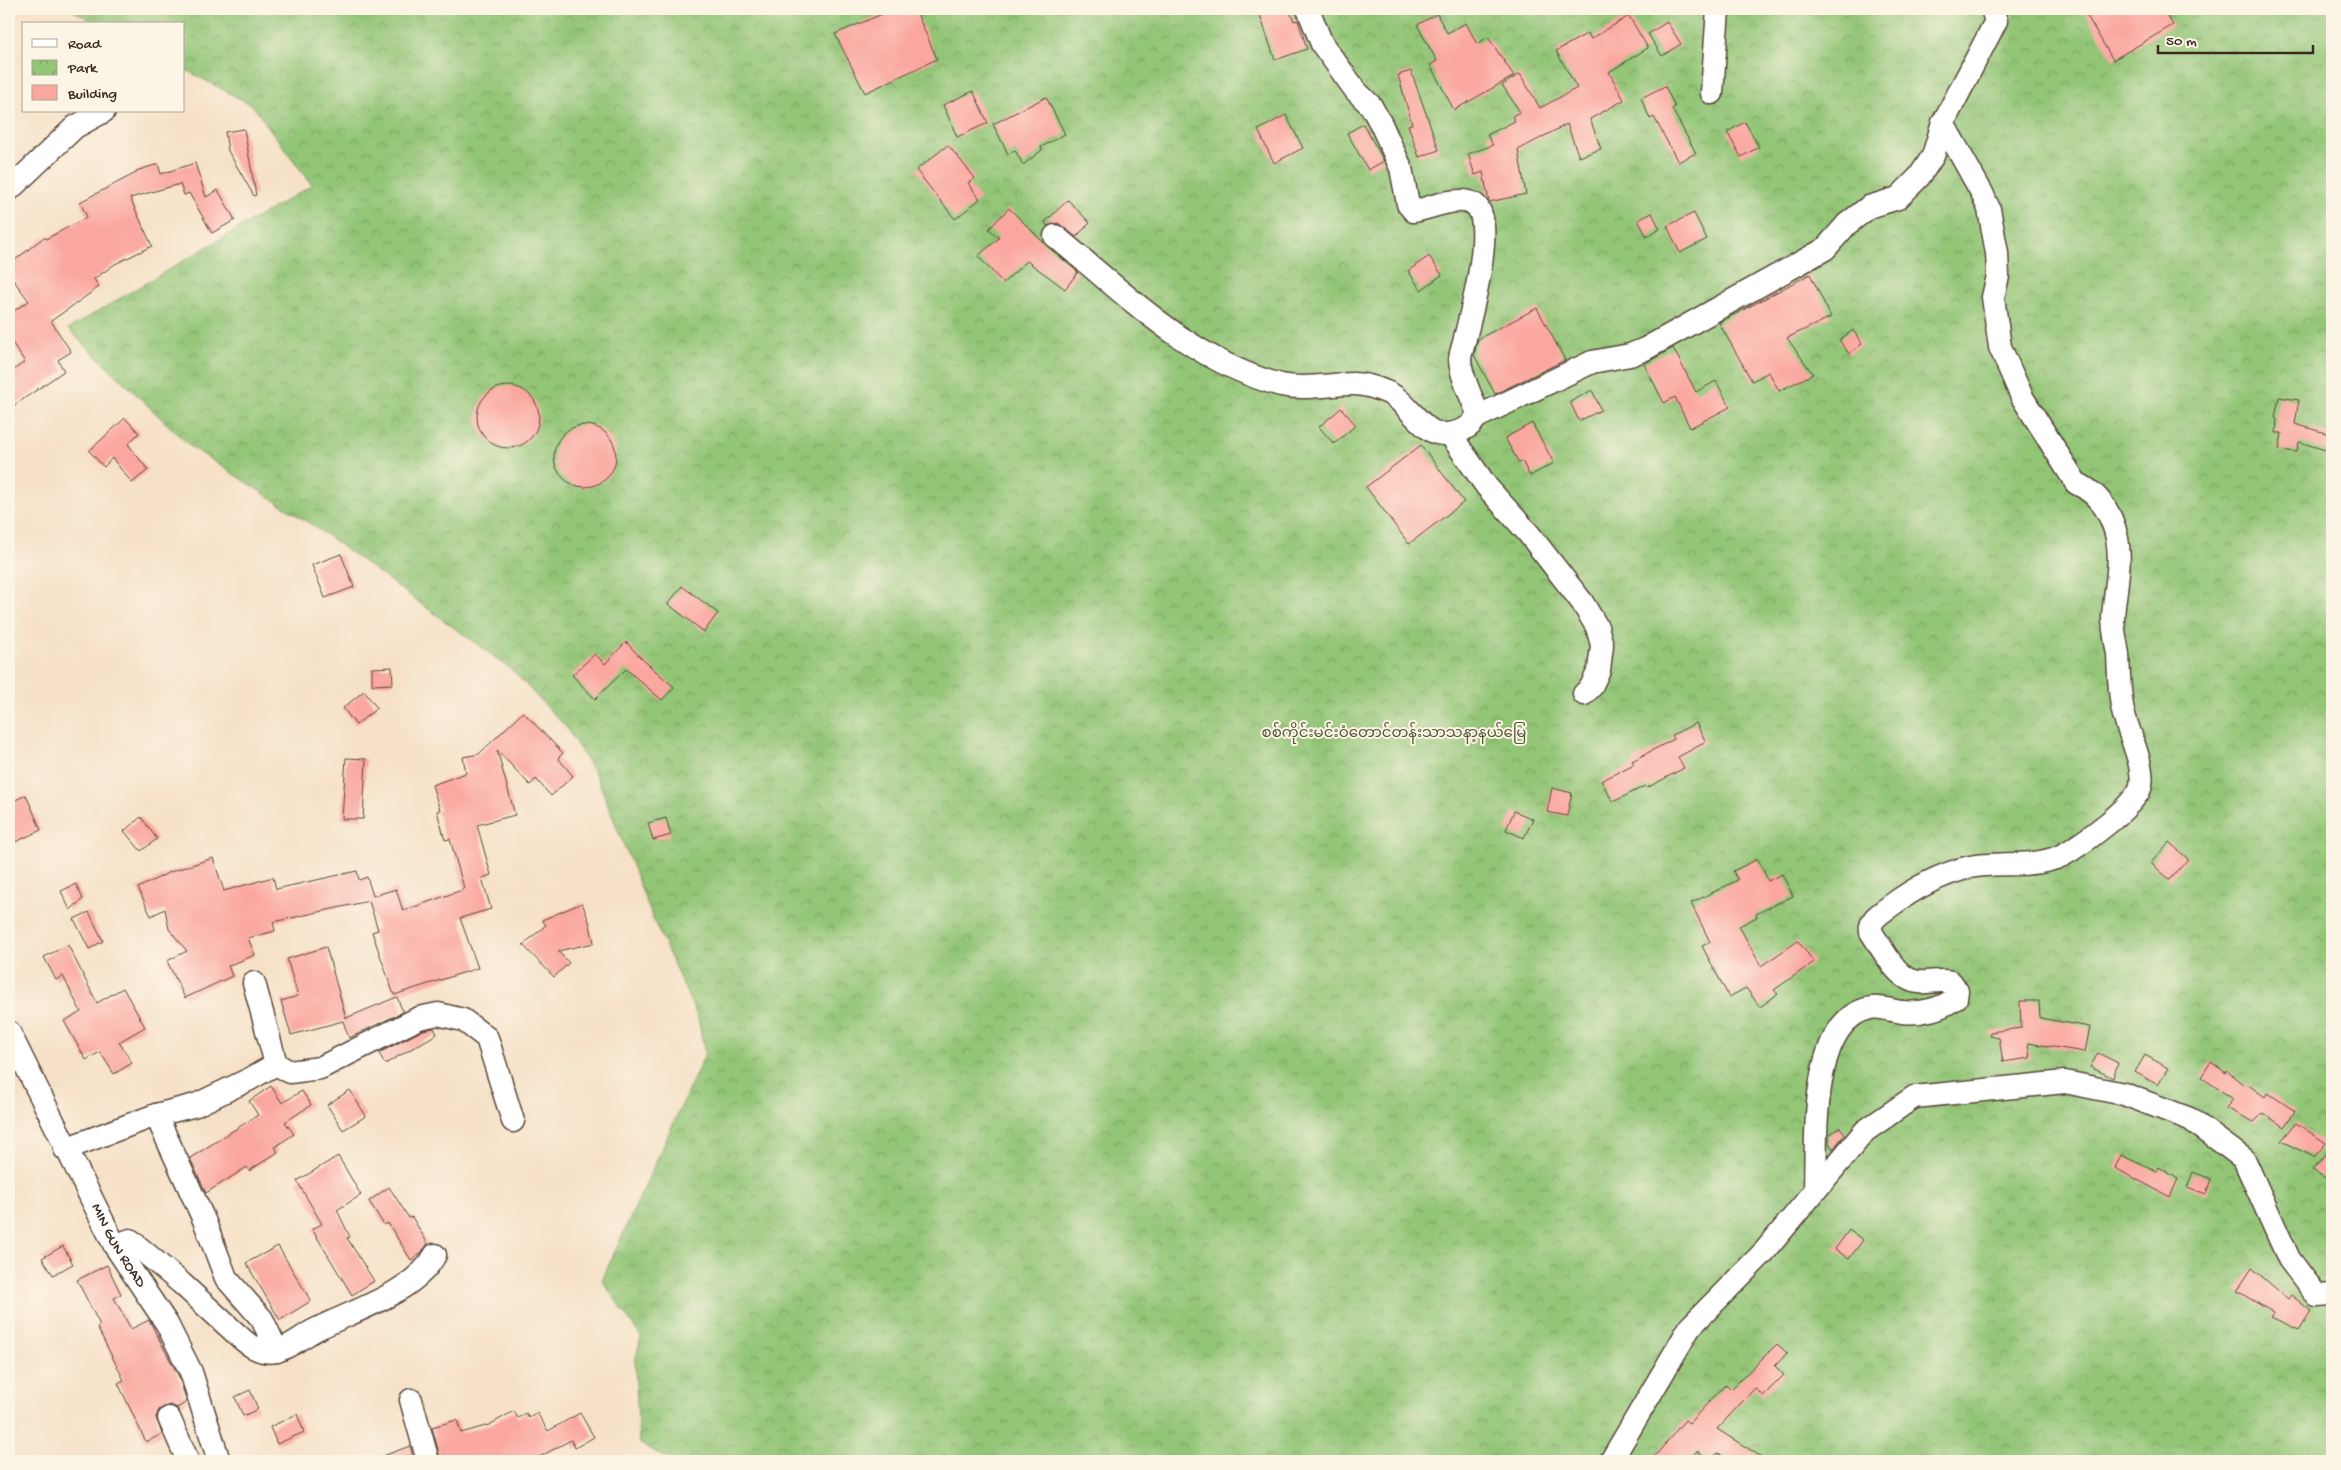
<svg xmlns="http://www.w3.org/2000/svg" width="2341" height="1470" viewBox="0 0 2341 1470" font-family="'Gochi Hand','Noto Sans Myanmar',sans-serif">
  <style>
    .park { fill: url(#park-crowns); stroke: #66784a }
    .building { fill: #faa7a0 }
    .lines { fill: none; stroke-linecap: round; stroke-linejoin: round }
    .minor-casing { stroke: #574538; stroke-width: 25 }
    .minor { stroke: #fff; stroke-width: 22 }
    .labels { text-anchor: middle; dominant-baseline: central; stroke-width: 4; stroke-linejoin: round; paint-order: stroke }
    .park-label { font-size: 15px; fill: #555838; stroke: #fcf5e5 }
    .street-label { font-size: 15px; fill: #3b2a1e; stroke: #fcf5e5 }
  </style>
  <defs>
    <pattern id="park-crowns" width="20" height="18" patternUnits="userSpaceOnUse" patternTransform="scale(1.25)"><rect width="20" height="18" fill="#92c576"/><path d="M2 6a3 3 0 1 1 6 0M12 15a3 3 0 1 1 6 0" fill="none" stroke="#78a060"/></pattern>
  </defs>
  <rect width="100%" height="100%" fill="#fcf5e5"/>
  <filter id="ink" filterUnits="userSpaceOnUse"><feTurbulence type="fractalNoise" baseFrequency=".02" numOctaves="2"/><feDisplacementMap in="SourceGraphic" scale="10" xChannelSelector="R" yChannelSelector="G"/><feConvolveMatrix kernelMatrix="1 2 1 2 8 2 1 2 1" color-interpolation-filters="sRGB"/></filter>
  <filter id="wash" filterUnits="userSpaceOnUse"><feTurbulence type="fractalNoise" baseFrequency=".0096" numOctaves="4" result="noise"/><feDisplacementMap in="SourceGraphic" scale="20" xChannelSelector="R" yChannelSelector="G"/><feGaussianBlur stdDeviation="1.12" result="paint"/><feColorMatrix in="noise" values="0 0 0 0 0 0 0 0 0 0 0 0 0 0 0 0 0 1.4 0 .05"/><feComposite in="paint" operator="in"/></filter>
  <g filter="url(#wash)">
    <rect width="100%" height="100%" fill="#f6e1c8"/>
    <polygon class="park" points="70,9 2332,9 2332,1461 672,1461 639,1443 635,1362 641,1337 602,1280 705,1054 698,1018 654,921 597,777 566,727 511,669 314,526 190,446 68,329 312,185 252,105 184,69 184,24 98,24"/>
    <g id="blocks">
      <g class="building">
        <polygon points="894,9 915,9 937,59 865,93 835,34"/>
        <polygon points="1258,9 1289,9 1294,21 1298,20 1307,49 1275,60"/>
        <polygon points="2083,9 2163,9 2173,25 2113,60"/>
        <polygon points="1437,14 1447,33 1466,23 1477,44 1488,37 1514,76 1454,110 1430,65 1437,61 1417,25"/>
        <polygon points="1629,16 1648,48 1609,72 1624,100 1590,119 1601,149 1579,157 1567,124 1518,150 1526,194 1489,202 1483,172 1475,175 1468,154 1493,145 1487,135 1515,121 1512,116 1520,112 1502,85 1520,74 1540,108 1577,88 1556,51 1588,33 1591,39"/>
        <polygon points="1667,22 1681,44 1662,56 1648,34"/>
        <polygon points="1411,71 1439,150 1419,157 1408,125 1412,124 1398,75"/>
        <polygon points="1665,86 1675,107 1672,109 1696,153 1678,162 1654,117 1650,119 1641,98"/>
        <polygon points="973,91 988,123 957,137 943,105"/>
        <polygon points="1046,97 1065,134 1041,147 1042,150 1023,165 1015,150 1008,154 993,124"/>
        <polygon points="1286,115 1303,148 1274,163 1258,130"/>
        <polygon points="1745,122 1759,147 1741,157 1727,132"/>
        <polygon points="1363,124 1384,161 1368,170 1347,133"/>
        <polygon points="244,129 256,195 254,196 228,151 225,132"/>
        <polygon points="948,145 975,178 968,183 980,199 955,219 916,170"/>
        <polygon points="195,163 206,197 218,190 235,220 212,233 189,193 184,195 180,184 130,198 152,246 115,264 94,279 99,287 51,321 71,352 58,360 64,371 9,409 9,373 25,362 9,338 9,314 29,301 9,274 9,265 44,237 46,239 87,217 80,202 136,173 136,171 158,164 161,174"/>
        <polygon points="1068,200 1090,223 1076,237 1058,223 1047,226 1045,222"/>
        <polygon points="1009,208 1047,246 1078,272 1065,289 1027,261 1003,283 978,256 999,238 989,229"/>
        <polygon points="1652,213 1660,229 1647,237 1638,220"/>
        <polygon points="1694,213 1707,239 1680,253 1667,226"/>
        <polygon points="1429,256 1442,275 1421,290 1408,271"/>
        <polygon points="1810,274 1831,317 1787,338 1813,374 1779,391 1769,372 1752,381 1719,323"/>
        <polygon points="1537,308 1565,360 1495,394 1474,355 1478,339"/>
        <polygon points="1853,330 1862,344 1849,354 1839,340"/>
        <polygon points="1673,348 1696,392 1716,381 1730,407 1690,428 1675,397 1664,403 1644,364"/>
        <circle cx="508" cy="417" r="31"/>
        <polygon points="1592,390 1601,410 1579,421 1570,402"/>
        <polygon points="2279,397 2299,400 2295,424 2332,435 2329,451 2299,442 2297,452 2279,450 2282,433 2276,433 2277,419 2275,418"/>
        <polygon points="1341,408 1356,425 1334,444 1319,427"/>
        <polygon points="125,418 139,433 128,444 148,470 132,483 112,458 104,467 89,451"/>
        <polygon points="1532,423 1554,463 1530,476 1522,461 1519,463 1505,438"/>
        <circle cx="585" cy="456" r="31"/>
        <polygon points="1421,445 1464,502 1409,544 1366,487"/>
        <polygon points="341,554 354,587 325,598 312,565"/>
        <polygon points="682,586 718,613 704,632 668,604"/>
        <polygon points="626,642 642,659 674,687 662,700 626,669 595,699 572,675 595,654 605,664"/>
        <polygon points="392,667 393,684 372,685 372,668"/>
        <polygon points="364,691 377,708 356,725 343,708"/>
        <polygon points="523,712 563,753 558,758 573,776 551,796 536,779 530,785 497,750 515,815 477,825 491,875 482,878 491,909 460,918 478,968 394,995 372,932 378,930 369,901 273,922 275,931 248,938 255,955 228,966 232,976 185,998 167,961 187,951 169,929 165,909 151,916 138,888 170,872 213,858 224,891 273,877 276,889 357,871 359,880 367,877 373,896 396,889 403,911 462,890 464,888 450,839 445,840 437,811 440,810 432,785 466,773 463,757 479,754"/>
        <polygon points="1696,723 1706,742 1678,757 1684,768 1647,788 1645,786 1613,802 1601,781 1634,764 1632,761 1674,739 1672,735"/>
        <polygon points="346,758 366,759 363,819 342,819"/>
        <polygon points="1552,788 1572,793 1567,816 1547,812"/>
        <polygon points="26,795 41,830 9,845 9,803"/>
        <polygon points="1514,811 1533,819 1524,838 1506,830"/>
        <polygon points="141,817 157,839 141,851 124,831"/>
        <polygon points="666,818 671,835 653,840 648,823"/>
        <polygon points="2169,842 2188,859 2170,880 2151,863"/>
        <polygon points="1758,859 1768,881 1782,874 1793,896 1756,914 1757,917 1739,926 1761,966 1798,941 1814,962 1774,990 1778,994 1760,1007 1746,988 1729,997 1702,946 1710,942 1691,903 1738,880 1733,871"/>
        <polygon points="76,884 83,899 70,910 61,891"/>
        <polygon points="582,903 589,921 594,943 558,951 569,963 554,977 523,945 546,925 542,920"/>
        <polygon points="89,912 103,941 89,949 74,919"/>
        <polygon points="68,945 97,1003 123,988 145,1027 119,1042 132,1063 114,1074 100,1052 86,1060 64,1021 81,1012 63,976 56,980 44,957"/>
        <polygon points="326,947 346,1018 397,997 403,1012 349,1038 343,1021 291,1035 281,1001 298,996 287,959"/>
        <polygon points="2020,1001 2039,1001 2040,1018 2090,1027 2085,1052 2028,1043 2030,1058 2003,1062 1999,1038 1990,1036 1990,1032 2021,1028"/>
        <polygon points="434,1028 437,1034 385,1064 379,1053 423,1030"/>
        <polygon points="2098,1053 2118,1063 2113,1078 2090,1067"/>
        <polygon points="2145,1055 2168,1068 2158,1085 2135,1072"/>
        <polygon points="2211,1062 2226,1073 2227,1071 2245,1086 2247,1084 2265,1097 2268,1093 2295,1111 2284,1127 2263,1113 2254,1122 2226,1108 2233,1099 2201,1077"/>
        <polygon points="271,1086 282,1103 302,1091 311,1105 285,1122 294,1134 275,1147 278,1152 249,1171 247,1167 206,1193 190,1158 258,1115 249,1101"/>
        <polygon points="350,1090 366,1116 343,1130 327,1105"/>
        <polygon points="2296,1123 2326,1143 2314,1157 2281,1141"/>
        <polygon points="1840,1127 1845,1134 1833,1149 1829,1143 1829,1135"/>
        <polygon points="2332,1146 2332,1182 2312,1170"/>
        <polygon points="2121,1155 2157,1172 2159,1167 2178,1179 2170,1197 2115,1168"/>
        <polygon points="338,1156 361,1195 337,1210 350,1237 347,1238 374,1281 352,1295 312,1229 322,1224 297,1181"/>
        <polygon points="2193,1172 2211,1179 2206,1194 2187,1187"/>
        <polygon points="389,1187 409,1218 412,1217 428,1244 419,1255 411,1260 388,1223 384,1225 369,1201"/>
        <polygon points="1849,1230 1863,1240 1849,1259 1835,1249"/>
        <polygon points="63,1246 73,1264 53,1275 42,1258"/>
        <polygon points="278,1246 311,1301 280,1320 246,1263"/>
        <polygon points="107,1265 121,1294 114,1298 131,1329 149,1320 179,1377 187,1402 177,1408 170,1405 159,1410 156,1417 162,1434 146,1442 118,1383 124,1380 97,1327 100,1325 77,1280"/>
        <polygon points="2252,1268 2288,1299 2291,1295 2311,1311 2299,1330 2271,1317 2274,1313 2237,1291"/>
        <polygon points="1777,1344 1787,1353 1775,1366 1784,1375 1763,1396 1755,1388 1717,1429 1768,1461 1731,1461 1718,1453 1709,1461 1697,1451 1688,1461 1651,1461 1685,1420 1689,1423 1726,1384 1731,1389"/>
        <polygon points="250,1390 258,1409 243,1416 235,1397"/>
        <polygon points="514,1411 518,1418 526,1413 529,1418 537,1413 548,1431 580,1413 594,1437 575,1448 571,1440 532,1461 441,1461 432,1427 457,1420 461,1433 489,1425"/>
        <polygon points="297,1414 304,1432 277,1444 270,1427"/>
        <polygon points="410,1446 414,1461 375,1461 375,1459"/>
      </g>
    </g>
  </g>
  <g filter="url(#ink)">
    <use href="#blocks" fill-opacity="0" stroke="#574538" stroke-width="1"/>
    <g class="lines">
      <g class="minor-casing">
        <g id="minor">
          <polyline points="1712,93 1718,9"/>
          <polyline points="9,190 75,127 104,111"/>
          <path d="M1055 236C1124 293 1192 362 1281 385 1305 390 1330 384 1353 384 1364 384 1377 388 1386 392 1402 397 1416 422 1432 431 1447 439 1477 430 1477 411 1471 396 1461 376 1460 360 1460 353 1464 345 1465 338 1471 314 1497 219 1474 204 1458 195 1431 208 1414 211L1408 204 1401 168 1381 124 1371 106 1356 91 1322 44 1308 9"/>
          <polyline points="1477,417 1592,362 1630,355 1645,349 1825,249 1847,224 1869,207 1898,198 1919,177 1933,156 1943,123 1996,21 1992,9"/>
          <polyline points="1450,434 1487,487 1529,534 1582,602 1597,627 1602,645 1599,670 1591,687 1584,694"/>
          <path id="s1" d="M9 1032 115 1246 167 1324 191 1372 219 1461"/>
          <polyline points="276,1064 290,1072 320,1068 419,1018 438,1014 463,1020 487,1038 513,1121"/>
          <polyline points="156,1115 204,1220 226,1278 262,1319 277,1351"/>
          <polyline points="65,1149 156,1115 196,1105 250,1079 276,1064 254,983"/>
          <path d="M1815 1190C1817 1144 1808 1019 1871 1008 1881 1006 1892 1011 1902 1012 1921 1014 1941 1009 1956 998L1957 991 1951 982C1940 979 1930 983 1919 982 1897 981 1883 949 1871 932 1869 919 1880 914 1889 907 1913 889 1941 874 1970 867 2003 861 2041 870 2070 851 2090 838 2127 811 2139 791 2149 772 2127 731 2123 711 2119 693 2119 673 2118 654 2116 642 2113 629 2113 617 2114 602 2117 586 2118 571 2122 536 2110 498 2076 483L2022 397 2000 347 1993 297 1998 276 1997 253 1989 209 1982 193 1943 123"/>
          <path d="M115 1246 130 1240 181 1283 242 1339C251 1347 263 1354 276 1351 289 1348 302 1337 313 1331 349 1312 415 1293 435 1255"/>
          <polyline points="411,1400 428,1461"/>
          <polyline points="169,1418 188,1461"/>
          <polyline points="1611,1461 1690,1327 1764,1252 1865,1131 1914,1097 2065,1082 2124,1094 2190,1119 2244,1159 2289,1259 2317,1296 2332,1295"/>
        </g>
      </g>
      <use href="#minor" class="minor"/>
    </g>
  </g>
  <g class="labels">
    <g class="park-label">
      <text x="1394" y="734">စစ်ကိုင်းမင်းဝံတောင်တန်းသာသနာ့နယ်မြေ</text>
    </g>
    <g class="street-label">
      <text stroke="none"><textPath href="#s1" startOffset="240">MIN GUN ROAD</textPath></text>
    </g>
  </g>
  <rect width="2341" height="1470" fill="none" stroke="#fcf5e5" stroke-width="30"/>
  <rect x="22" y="22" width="162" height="90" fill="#fcf5e5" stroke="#afa495"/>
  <rect x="32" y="39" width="25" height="8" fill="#ffffff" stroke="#afa495"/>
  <text x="68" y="48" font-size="15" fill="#3b2a1e">Road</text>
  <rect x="32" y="60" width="25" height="15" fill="url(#park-crowns)" stroke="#afa495"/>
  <text x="68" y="72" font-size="15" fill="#3b2a1e">Park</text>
  <rect x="32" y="85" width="25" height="15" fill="#faa7a0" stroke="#afa495"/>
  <text x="68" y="98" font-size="15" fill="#3b2a1e">Building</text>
  <path d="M2158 45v8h155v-8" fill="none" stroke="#3b2a1e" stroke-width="2.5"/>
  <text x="2166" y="45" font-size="15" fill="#3b2a1e" stroke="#fcf5e5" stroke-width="4" paint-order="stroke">50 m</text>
</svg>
